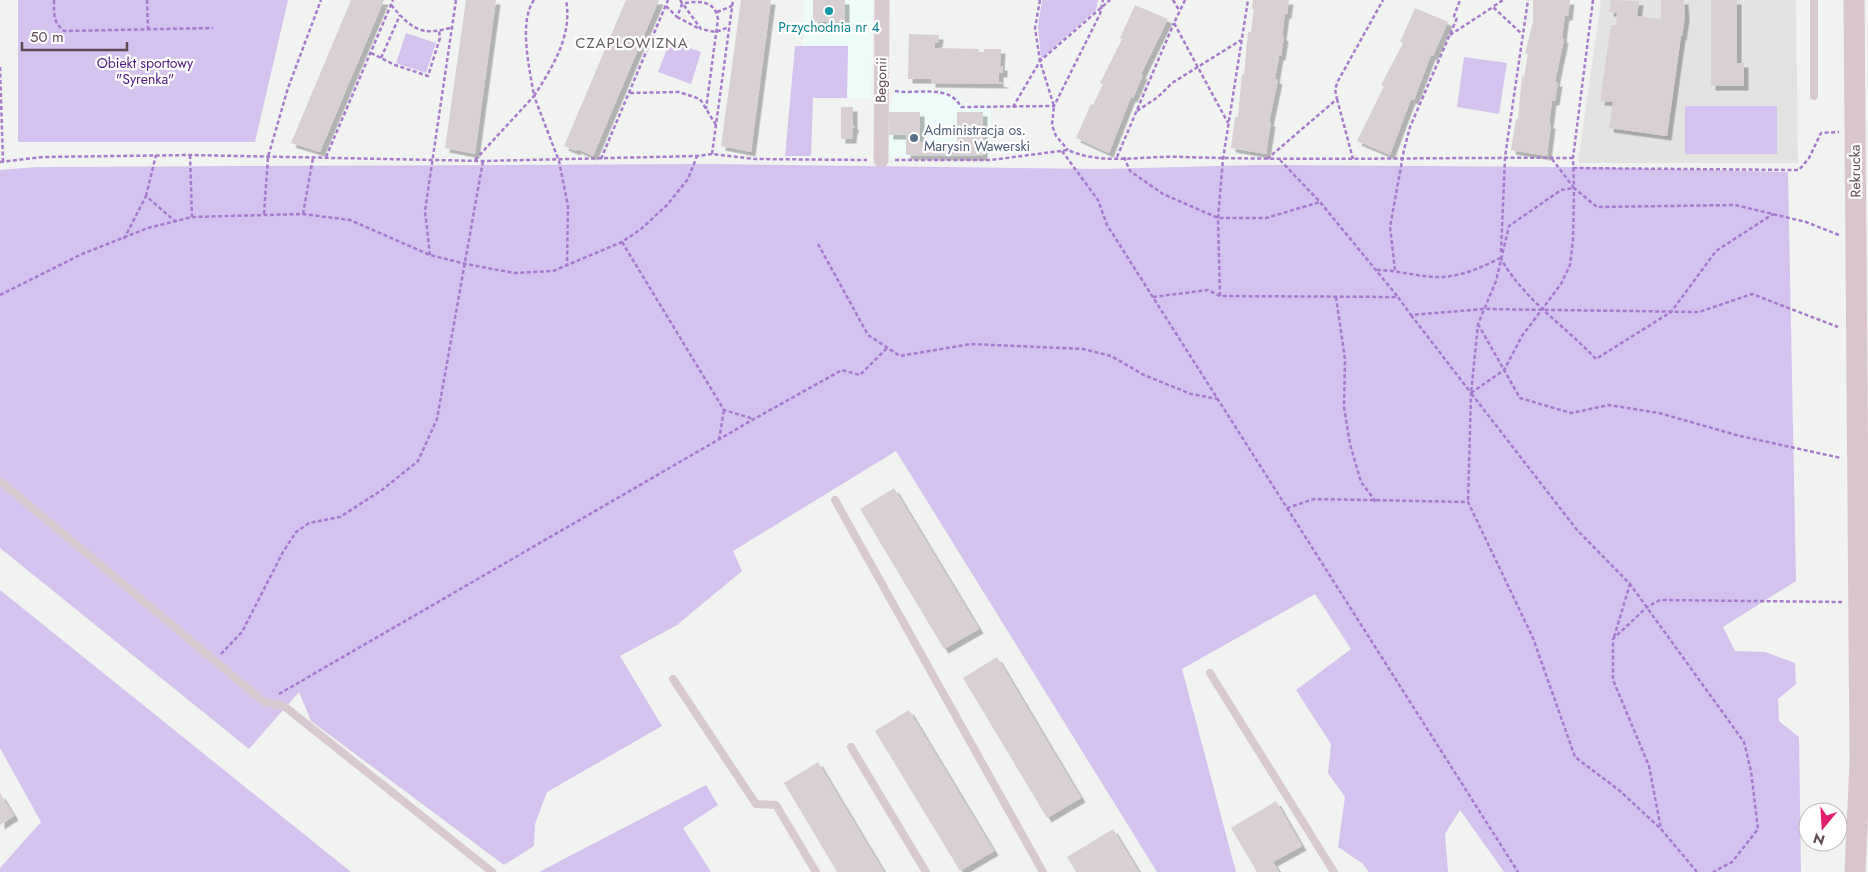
<svg xmlns="http://www.w3.org/2000/svg" width="1868" height="872" viewBox="0 0 1868 872" font-family="Jost,sans-serif">
  <style>
    .commercial { fill: #edfcf8 }
    .education { fill: #e3e4e2 }
    .green { fill: #d4c2ef }
    .building { fill: #d8d0d3; filter: url(#shadow) }
    .lines { fill: none; stroke-linecap: round; stroke-linejoin: round }
    .path { stroke: #a67bcc; stroke-width: 2.5; stroke-dasharray: 4 2.5; stroke-linecap: butt }
    .lane { stroke: #d8c9d0; stroke-width: 8 }
    .street { stroke: #d8c9d0; stroke-width: 15 }
    .secondary { stroke: #d9c5ce; stroke-width: 21 }
    .culture-dot { fill: #0f9aa8; stroke: #fff; stroke-width: 2 }
    .service-dot { fill: #5c6f8a; stroke: #fff; stroke-width: 2 }
    .labels { text-anchor: middle; dominant-baseline: central; stroke-width: 4.5; stroke-linejoin: round; paint-order: stroke }
    .culture-label { font-size: 14px; fill: #0d838f; stroke: #fff }
    .park-label { font-size: 14px; fill: #4f1a7f; stroke: #fff }
    .street-label { font-size: 14px; fill: #5e4954; stroke: #fff }
    .service-label { font-size: 14px; fill: #4e5e75; stroke: #fff; text-anchor: start }
    .neighbourhood-label { font-size: 15px; letter-spacing: 1px; fill: #665e61; stroke: #fff }
  </style>
  <defs>
    <filter id="shadow"><feDropShadow dx="4.5" dy="4.5" stdDeviation="0" flood-color="#0004"/></filter>
  </defs>
  <rect width="100%" height="100%" fill="#f1f3f1"/>
  <g class="commercial">
    <polygon points="804,0 873,0 871,98 847,98 848,46 803,46"/>
    <polygon points="895,89 944,90 959,98 963,105 991,105 990,156 891,157 888,153 889,112"/>
  </g>
  <polygon class="education" points="1601,0 1796,0 1798,163 1578,163"/>
  <g class="green">
    <polygon points="18,0 288,0 255,142 18,142"/>
    <polygon points="1042,0 1098,0 1096,10 1041,59 1038,26"/>
    <polygon points="406,33 436,43 426,73 396,63"/>
    <polygon points="670,41 701,52 691,84 658,72"/>
    <polygon points="795,46 848,46 847,98 813,98 811,156 785,156"/>
    <polygon points="1464,57 1507,63 1499,114 1457,107"/>
    <rect x="1685" y="106" width="92" height="48"/>
    <polygon points="710,164 1103,169 1256,165 1576,167 1788,172 1796,581 1723,627 1735,651 1765,652 1795,663 1796,684 1778,699 1779,721 1799,737 1801,872 1504,872 1460,810 1445,834 1448,872 1369,872 1362,863 1338,847 1345,797 1328,773 1331,744 1296,690 1351,649 1315,594 1182,669 1236,872 1157,872 896,451 733,551 742,571 677,625 620,656 662,726 547,792 535,824 534,846 504,865 311,721 299,692 249,749 0,548 0,170 37,167"/>
    <polygon points="0,590 351,872 0,872 0,868 41,822 0,748"/>
    <polygon points="706,785 718,805 683,828 711,872 539,872"/>
  </g>
  <g class="building">
    <polygon points="351,0 384,0 320,152 291,143"/>
    <polygon points="466,0 496,0 475,154 445,148"/>
    <polygon points="626,0 659,0 593,156 577,149 576,151 564,146"/>
    <polygon points="741,0 771,0 751,152 721,146"/>
    <rect x="813" y="0" width="32" height="22"/>
    <polygon points="1253,0 1289,0 1287,14 1285,14 1282,36 1284,37 1281,56 1279,56 1275,79 1278,80 1269,122 1271,122 1266,154 1231,148 1235,117 1238,117 1242,74 1244,75 1248,32 1251,32 1254,9 1252,9"/>
    <polygon points="1533,0 1570,0 1568,16 1565,16 1564,22 1562,38 1564,39 1555,82 1558,82 1555,101 1552,101 1549,124 1551,124 1547,156 1511,150 1516,119 1518,119 1522,76 1524,77 1528,54 1525,53 1533,22"/>
    <polygon points="1611,0 1639,1 1637,16 1658,19 1661,18 1661,0 1684,0 1685,17 1682,36 1681,36 1667,136 1609,128 1613,102 1600,101 1611,25 1616,25 1617,13 1609,12"/>
    <polygon points="1711,0 1737,0 1737,63 1744,63 1744,86 1711,86"/>
    <polygon points="1135,5 1168,19 1141,74 1143,75 1133,98 1131,97 1109,153 1076,138 1091,104 1093,105 1103,84 1100,83 1122,39 1120,38"/>
    <polygon points="1415,8 1448,22 1433,56 1431,55 1414,100 1411,99 1390,155 1357,141 1384,86 1381,85 1403,43 1400,42"/>
    <polygon points="909,34 939,35 938,43 935,43 935,48 979,49 979,52 984,52 984,49 1001,49 1000,66 1003,66 1003,73 999,73 999,82 1006,84 931,83 931,79 908,79"/>
    <polygon points="841,107 853,107 853,125 855,127 853,129 852,139 841,139"/>
    <polygon points="889,112 920,112 920,142 957,142 957,112 983,112 983,156 906,155 906,135 889,135"/>
    <polygon points="894,488 979,629 944,649 860,509"/>
    <polygon points="997,657 1081,798 1047,818 963,678"/>
    <polygon points="909,710 994,851 960,871 875,731"/>
    <polygon points="818,762 884,872 837,872 784,783"/>
    <polygon points="0,793 14,816 0,825"/>
    <polygon points="1276,801 1302,846 1273,862 1279,872 1257,872 1231,828"/>
    <polygon points="1113,829 1139,872 1076,872 1067,857"/>
  </g>
  <g class="lines">
    <g class="path">
      <path d="M54 0C54 14 53 22 64 31L213 28"/>
      <polyline points="147,0 148,28"/>
      <path d="M534 0C518 23 530 70 534 96"/>
      <polyline points="680,0 701,29 716,32 729,27"/>
      <polyline points="1040,0 1035,28 1040,61 1054,106 1052,125 1056,136 1068,150"/>
      <polyline points="1173,0 1179,10"/>
      <polyline points="1185,0 1174,23 1228,123"/>
      <polyline points="1593,0 1573,158 1574,188 1597,207 1735,205 1806,222 1839,235"/>
      <path d="M391 5C412 29 421 37 453 27"/>
      <path d="M666 6 677 17 682 4C698 0 715 0 718 19L706 109"/>
      <polyline points="1494,6 1503,0"/>
      <polyline points="717,12 732,6"/>
      <polyline points="677,17 700,29"/>
      <polyline points="1450,35 1493,7 1522,34"/>
      <polyline points="371,53 395,65 428,76 440,38 439,31"/>
      <polyline points="381,58 400,15"/>
      <polyline points="0,67 3,162"/>
      <path d="M895 91C916 95 949 83 961 107L1054 106 1100 14 1103 0"/>
      <polyline points="630,93 679,92 700,99 716,125"/>
      <path d="M534 96C552 68 573 35 566 0"/>
      <polyline points="1337,99 1353,159"/>
      <polyline points="1013,107 1040,61 1110,0"/>
      <polyline points="1137,111 1158,97 1172,83 1241,40"/>
      <polyline points="1062,151 1098,200 1107,225 1287,508 1314,499 1468,502 1533,638 1575,757 1620,791 1661,829"/>
      <polyline points="712,154 733,0"/>
      <polyline points="190,155 192,217"/>
      <polyline points="326,157 393,0"/>
      <polyline points="1117,157 1174,23"/>
      <polyline points="1124,157 1130,171 1163,194 1218,218 1266,218 1320,202"/>
      <polyline points="601,159 668,0"/>
      <polyline points="1267,159 1337,99 1335,89 1338,81 1383,0"/>
      <polyline points="1552,159 1574,188 1561,190 1509,226 1496,281 1478,324 1471,393 1577,530 1630,584 1744,742 1751,771 1758,829 1732,862 1713,872"/>
      <polyline points="475,160 534,96 559,161 568,206 567,265"/>
      <path d="M895 160H991L1068 150C1103 166 1145 155 1183 157 1313 161 1443 157 1573 158"/>
      <polyline points="1280,160 1320,202 1398,297"/>
      <polyline points="0,162 43,157 190,155 483,161 697,156 712,154 754,159 867,160"/>
      <polyline points="1573,168 1799,170 1809,158 1821,133 1839,132"/>
      <polyline points="146,196 156,155"/>
      <polyline points="264,214 268,157 288,88 321,0"/>
      <polyline points="303,214 313,158"/>
      <polyline points="124,239 146,196 176,222"/>
      <polyline points="622,242 724,410 754,419"/>
      <polyline points="818,244 868,335 900,356 971,344 1083,349 1111,356 1144,375 1191,394 1218,399"/>
      <polyline points="1501,252 1505,157 1528,0"/>
      <polyline points="430,255 425,211 456,0"/>
      <path d="M1500 257C1523 299 1564 325 1596 359L1671 312 1716 251 1773 214"/>
      <path d="M1377 270C1398 270 1423 278 1442 277 1462 276 1483 267 1500 258"/>
      <polyline points="1395,270 1390,227 1404,150 1410,127 1457,18 1454,16 1460,0"/>
      <polyline points="0,295 82,254 148,228 192,217 303,214 350,220 430,255 466,264 514,273 553,271 622,242 641,229 667,205 688,179 697,156"/>
      <polyline points="1220,296 1218,218 1223,159 1248,0"/>
      <polyline points="1153,297 1208,290 1220,296 1398,297 1411,315 1484,309 1699,312 1752,294 1838,327"/>
      <polyline points="1336,297 1345,359 1344,407 1350,444 1361,482 1376,502"/>
      <polyline points="1411,315 1471,393 1468,502"/>
      <polyline points="1478,324 1520,398 1571,413 1609,405 1659,413 1740,436 1841,458"/>
      <polyline points="1471,393 1504,370 1522,336 1561,284 1570,265 1573,240 1574,189"/>
      <polyline points="719,440 724,410"/>
      <polyline points="1287,508 1518,872"/>
      <polyline points="1614,637 1630,584"/>
      <polyline points="221,654 242,632 283,552 296,532 309,523 340,517 382,490 418,461 437,419 483,161"/>
      <polyline points="279,694 754,419 842,370 860,375 887,348"/>
      <polyline points="1697,872 1661,829 1649,766 1613,680 1613,639 1647,607 1660,600 1842,602"/>
    </g>
    <g class="lane">
      <polyline points="1814,0 1814,96"/>
      <polyline points="0,481 264,702 284,706 492,872"/>
      <polyline points="835,500 1043,872"/>
      <polyline points="1210,673 1334,872"/>
      <polyline points="673,679 756,804 776,805 816,872"/>
      <polyline points="851,747 926,872"/>
    </g>
    <polyline class="street" points="881,160 882,0"/>
    <polyline class="secondary" points="1854,0 1860,762 1855,872"/>
  </g>
  <circle class="culture-dot" cx="829" cy="11" r="5"/>
  <circle class="service-dot" cx="914" cy="138" r="5"/>
  <g class="labels">
    <g class="culture-label">
      <text x="829" y="27">Przychodnia nr 4</text>
    </g>
    <g class="park-label">
      <text x="145" y="63">Obiekt sportowy<tspan x="145" dy="16">"Syrenka"</tspan></text>
    </g>
    <g class="street-label">
      <text transform="translate(881 80) rotate(-89)">Begonii</text>
      <text transform="translate(1855 171) rotate(-91)">Rekrucka</text>
    </g>
    <g class="service-label">
      <text x="924" y="130">Administracja os.<tspan x="924" dy="16">Marysin Wawerski</tspan></text>
    </g>
    <g class="neighbourhood-label">
      <text x="632" y="43">CZAPLOWIZNA</text>
    </g>
  </g>
  <g transform="translate(1823 827) rotate(198)"><circle r="24" fill="#ffffff" stroke="#bfb6bb"/>
  <path d="M0-4L9 19L0 12L-9 19Z" fill="#e01f6f"/>
  <text y="-8" font-size="14" font-weight="bold" text-anchor="middle" fill="#5e4954">N</text>
  </g>
  <path d="M22 42v8h105v-8" fill="none" stroke="#5e4954" stroke-width="2.5"/>
  <text x="30" y="42" font-size="15" fill="#5e4954" stroke="#ffffff" stroke-width="4" paint-order="stroke">50 m</text>
</svg>
